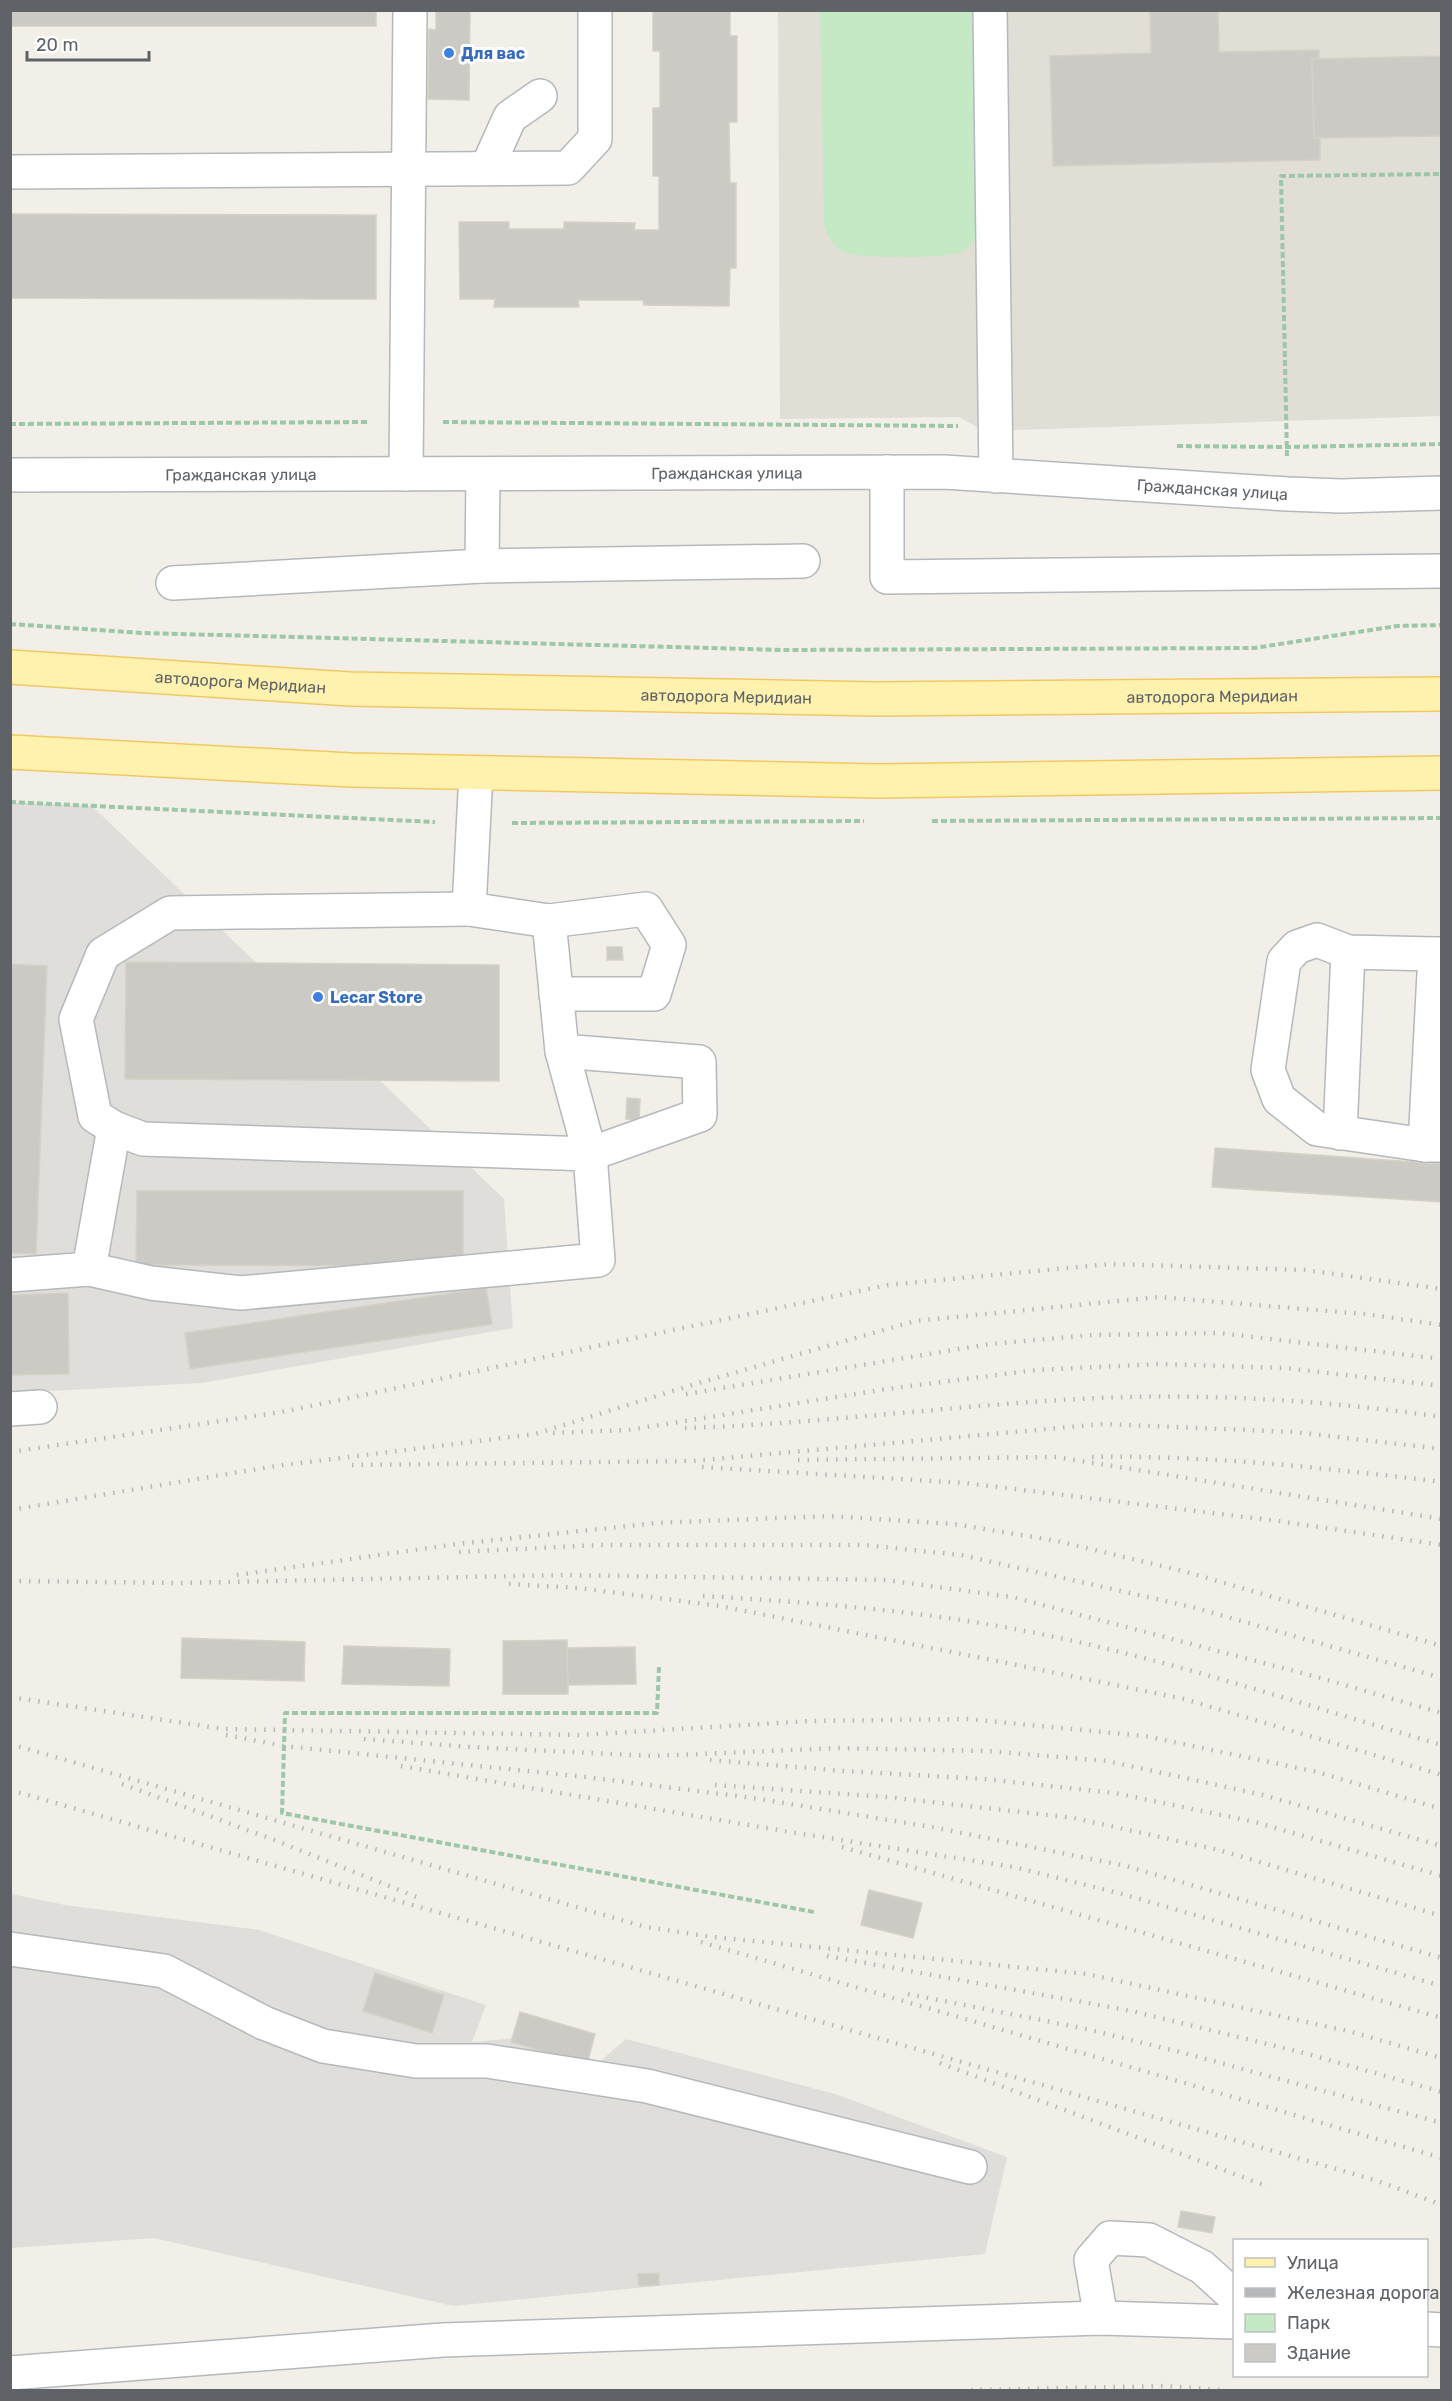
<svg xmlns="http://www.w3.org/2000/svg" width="1452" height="2401" viewBox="0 0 1452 2401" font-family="Rubik,sans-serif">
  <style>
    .industrial { fill: #e0deda }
    .education { fill: #e1ded6 }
    .green { fill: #c5e8c5 }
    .building { fill: #cccac5; stroke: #d6d1c6; stroke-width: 1.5 }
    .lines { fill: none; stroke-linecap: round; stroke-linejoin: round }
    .minor-casing { stroke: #b5b8bc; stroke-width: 36 }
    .major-casing { stroke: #f2c960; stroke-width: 36 }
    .path { stroke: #9cc7a9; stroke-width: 4; stroke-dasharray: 6 3; stroke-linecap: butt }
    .minor { stroke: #fff; stroke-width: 33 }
    .major { stroke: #fff2af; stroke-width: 33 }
    .rail { stroke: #b6b7b8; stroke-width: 4.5; stroke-dasharray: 1.5 8; stroke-linecap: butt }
    .shop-dot { fill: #3f7fe0; stroke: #fff; stroke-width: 2 }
    .labels { text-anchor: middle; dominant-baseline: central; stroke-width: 6; stroke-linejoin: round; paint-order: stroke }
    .shop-label { font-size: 16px; font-weight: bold; fill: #366cbe; stroke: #fff; text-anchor: start }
    .street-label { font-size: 16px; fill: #5f6368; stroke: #fff }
  </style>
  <rect width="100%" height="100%" fill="#f1efe8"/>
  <g class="industrial">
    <polygon points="10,802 92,806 504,1199 513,1328 202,1383 11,1393"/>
    <polygon points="11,1894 65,1905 259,1930 486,2005 472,2042 516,2038 598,2063 626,2039 835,2094 1007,2157 985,2254 453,2306 154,2238 11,2248"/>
  </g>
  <polygon class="education" points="778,11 1441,11 1441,416 984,431 959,417 780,419"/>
  <path class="green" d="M820 11H977V237C973 242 969 248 964 251 950 259 857 259 843 252 832 246 828 236 824 225Z"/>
  <g class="building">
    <rect x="10" y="10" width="366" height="16"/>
    <polygon points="436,10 470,10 469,100 428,99 429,29 436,30"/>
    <polygon points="653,10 730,10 730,36 737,36 737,122 729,122 730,183 736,183 736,268 730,268 729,306 644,305 643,300 578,300 579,307 494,307 495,299 460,299 459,222 509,222 509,229 564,229 564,222 635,223 634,230 659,230 659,176 653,176 653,108 660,108 660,51 653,51"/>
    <polygon points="1150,10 1218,10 1219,52 1319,50 1319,59 1312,59 1314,138 1320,138 1320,160 1053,166 1050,56 1151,53"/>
    <polygon points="1442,56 1442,136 1314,138 1312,59"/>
    <polygon points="10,214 376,215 376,299 10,298"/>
    <polygon points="607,947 622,947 623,960 607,960"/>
    <polygon points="126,962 499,965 499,1081 125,1079"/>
    <polygon points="10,964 47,966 36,1254 10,1253"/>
    <polygon points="627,1098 640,1099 639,1120 626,1119"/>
    <polygon points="1215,1148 1442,1164 1442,1202 1212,1187"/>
    <polygon points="137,1191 463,1191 463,1266 136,1265"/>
    <polygon points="486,1288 492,1324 190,1369 185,1333"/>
    <polygon points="68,1293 69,1374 10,1375 10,1295"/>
    <polygon points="182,1638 305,1642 304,1681 181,1678"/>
    <polygon points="567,1640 568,1694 503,1694 503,1641"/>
    <polygon points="344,1646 450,1649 449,1686 342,1684"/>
    <polygon points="635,1647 636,1684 568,1685 567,1648"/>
    <polygon points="869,1890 922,1903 913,1938 861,1925"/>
    <polygon points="375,1973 444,1995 432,2033 363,2011"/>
    <polygon points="520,2012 595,2034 587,2064 511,2042"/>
    <polygon points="1181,2211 1215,2217 1212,2233 1178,2227"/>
    <polygon points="659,2273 659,2285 639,2286 638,2274"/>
  </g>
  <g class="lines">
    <g class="minor-casing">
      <g id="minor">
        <polyline points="990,10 996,476"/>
        <polyline points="487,168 510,117 540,96"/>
        <polyline points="10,172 568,168 595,139 595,10"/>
        <polyline points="887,472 887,577 1442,571"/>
        <polyline points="406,474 410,10"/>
        <path id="s1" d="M10 475 944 472 1288 494 1341 496 1442 493"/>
        <polyline points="482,566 483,474"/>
        <polyline points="173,583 482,566 803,561"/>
        <polyline points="469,909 170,913 103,954 76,1019 95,1116 114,1128 143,1139 590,1154 700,1115 699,1062 562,1051"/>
        <polyline points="549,921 646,909 669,945 654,994 556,994"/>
        <polyline points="1442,954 1435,954 1425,1145 1442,1145"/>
        <polyline points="1340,1133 1348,952"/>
        <polyline points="1425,1145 1317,1129 1279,1099 1268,1070 1284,961 1297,947 1317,940 1348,952 1435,954"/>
        <polyline points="89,1269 114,1128"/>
        <polyline points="10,1275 89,1269 151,1283 241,1293 598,1260 590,1154 562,1051 549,921 469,909 476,773"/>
        <polyline points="10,1409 40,1407"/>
        <polyline points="10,1949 164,1971 264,2023 323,2046 416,2061 487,2061 647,2086 970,2167"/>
        <polyline points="1101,2318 1091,2260 1110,2238 1149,2240 1202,2267 1234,2296"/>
        <polyline points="1426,2329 1442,2330"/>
        <polyline points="10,2373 443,2340 1101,2318 1234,2322"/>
      </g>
    </g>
    <g class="major-casing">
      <g id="major">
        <path id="s2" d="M10 667 350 689 876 699 1442 694"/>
        <polyline points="10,752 351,770 878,781 1442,773"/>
      </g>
    </g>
    <g class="path">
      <polyline points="443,422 958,426"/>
      <polyline points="10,424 370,422"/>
      <polyline points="1177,446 1287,447 1442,444"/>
      <polyline points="1287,456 1281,176 1442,174"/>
      <polyline points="10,624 143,633 785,650 1254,648 1397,626 1442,625"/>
      <polyline points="10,802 435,822"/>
      <polyline points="932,821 1442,818"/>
      <polyline points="512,823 864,821"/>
      <polyline points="659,1667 657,1713 285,1713 282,1813 814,1912"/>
    </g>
    <use href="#minor" class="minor"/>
    <use href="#major" class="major"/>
    <g class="rail">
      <polyline points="686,1394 990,1344 1093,1335 1219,1333 1442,1359"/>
      <path d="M685 1428C817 1424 947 1406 1079 1399 1200 1392 1322 1400 1442 1417"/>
      <polyline points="553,1433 628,1430 887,1389 1036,1370 1159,1364 1285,1368 1442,1386"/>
      <polyline points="10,1452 282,1412 888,1285 1110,1264 1305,1270 1442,1289"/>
      <path d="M1092 1457C1209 1455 1326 1468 1442 1482"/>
      <polyline points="798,1460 1056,1457 1442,1519"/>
      <polyline points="352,1465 693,1461 1103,1424 1294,1432 1442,1449"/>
      <polyline points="702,1467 965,1483 1278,1521 1442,1545"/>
      <polyline points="10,1510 276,1466 535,1434 695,1384 915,1321 1159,1297 1365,1314 1442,1325"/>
      <polyline points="459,1552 600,1545 865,1545 961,1555 1192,1607 1442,1678"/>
      <polyline points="237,1575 457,1544 656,1523 829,1516 954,1524 1057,1541 1183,1571 1442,1646"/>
      <polyline points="10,1581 179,1583 563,1575 885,1580 1012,1597 1317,1677 1442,1713"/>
      <polyline points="509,1584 579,1588 720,1606 1007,1663 1184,1699 1442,1775"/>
      <path d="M703 1596C807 1602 912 1610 1015 1629 1160 1656 1301 1704 1442 1745"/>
      <polyline points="10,1697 224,1729 580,1735 810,1721 967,1719 1145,1736 1317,1772 1442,1809"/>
      <polyline points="226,1735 284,1746 586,1777 753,1798 932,1827 1126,1866 1442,1958"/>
      <polyline points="364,1739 471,1747 653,1756 838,1748 988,1751 1107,1761 1263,1795 1442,1846"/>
      <polyline points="10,1744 646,1927 713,1937 1087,1974 1348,2031 1442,2058"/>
      <polyline points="710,1760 845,1771 984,1779 1115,1793 1255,1822 1442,1876"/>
      <polyline points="401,1766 790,1832 1014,1867 1122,1894 1442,1986"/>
      <polyline points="122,1784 272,1839 419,1898"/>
      <polyline points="715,1785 887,1797 1074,1818 1219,1850 1442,1916"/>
      <polyline points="10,1790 1378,2181 1442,2205"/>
      <polyline points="842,1847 1442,2018"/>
      <polyline points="701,1942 1442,2158"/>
      <polyline points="827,1956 1132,2011 1304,2053 1442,2092"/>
      <polyline points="908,1994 1082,2028 1180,2052 1442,2123"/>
      <polyline points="940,2063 1269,2187"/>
      <polyline points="971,2390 1165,2386 1222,2390"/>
    </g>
  </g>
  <g class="shop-dot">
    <circle cx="449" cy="53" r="6"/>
    <circle cx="318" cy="997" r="6"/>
  </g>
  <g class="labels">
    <g class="shop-label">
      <text x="461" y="53">Для вас</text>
      <text x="330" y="997">Lecar Store</text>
    </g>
    <g class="street-label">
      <text stroke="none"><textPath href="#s1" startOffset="717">Гражданская улица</textPath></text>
      <text stroke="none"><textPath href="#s1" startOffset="231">Гражданская улица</textPath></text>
      <text stroke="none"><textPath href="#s1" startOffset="1203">Гражданская улица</textPath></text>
      <text stroke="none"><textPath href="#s2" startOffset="231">автодорога Меридиан</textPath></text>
      <text stroke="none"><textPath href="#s2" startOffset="717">автодорога Меридиан</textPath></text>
      <text stroke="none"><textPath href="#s2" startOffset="1203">автодорога Меридиан</textPath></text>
    </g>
  </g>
  <rect width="1452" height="2401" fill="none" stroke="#5f6368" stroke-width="24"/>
  <rect x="1233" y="2239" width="195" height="138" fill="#ffffff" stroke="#bfc1c3" stroke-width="1.5"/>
  <rect x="1245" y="2258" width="30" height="9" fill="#fff2af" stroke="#bfc1c3" stroke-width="1.5"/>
  <text x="1287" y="2269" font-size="18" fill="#5f6368">Улица</text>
  <rect x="1245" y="2288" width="30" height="9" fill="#b6b7b8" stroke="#bfc1c3" stroke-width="1.5"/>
  <text x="1287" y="2299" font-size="18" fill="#5f6368">Железная дорога</text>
  <rect x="1245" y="2314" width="30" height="18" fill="#c5e8c5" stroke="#bfc1c3" stroke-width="1.5"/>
  <text x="1287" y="2329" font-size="18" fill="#5f6368">Парк</text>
  <rect x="1245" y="2344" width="30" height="18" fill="#cccac5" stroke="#bfc1c3" stroke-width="1.5"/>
  <text x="1287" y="2359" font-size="18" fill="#5f6368">Здание</text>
  <path d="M27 51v9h122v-9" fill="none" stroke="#5f6368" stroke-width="3"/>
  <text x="36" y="51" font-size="18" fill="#5f6368" stroke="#ffffff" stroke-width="4.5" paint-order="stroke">20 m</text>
</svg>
